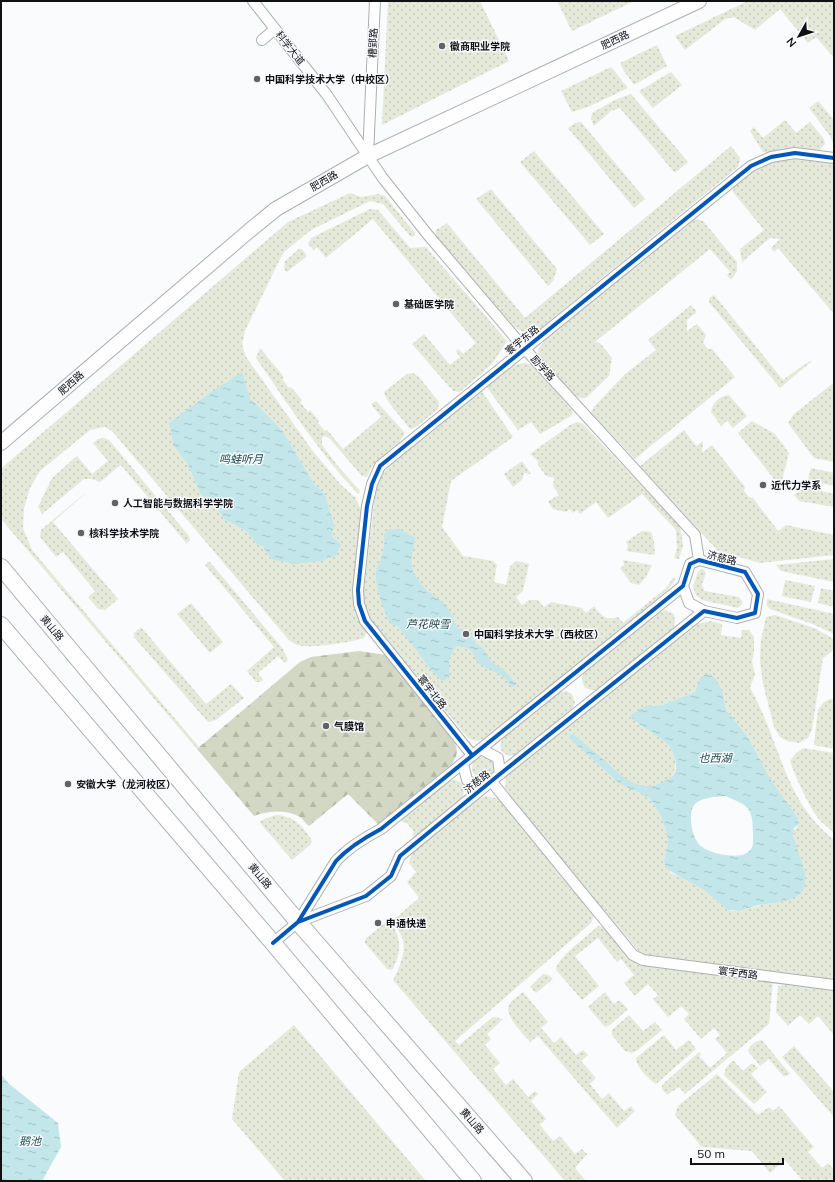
<svg xmlns="http://www.w3.org/2000/svg" width="835" height="1182" viewBox="0 0 835 1182" font-family="Mulish,'Noto Sans SC',sans-serif">
  <style>
    .grass { fill: url(#grass-dots); fill-rule: evenodd }
    .forest { fill: url(#forest-firs) }
    .water { fill: url(#water-ripples); fill-rule: evenodd }
    .lines { fill: none; stroke-linecap: round; stroke-linejoin: round }
    .street-casing { stroke: #aeafb1; stroke-width: 12 }
    .secondary-casing { stroke: #aeafb1; stroke-width: 16 }
    .primary-casing { stroke: #aeafb1; stroke-width: 18 }
    .street { stroke: #fefeff; stroke-width: 10 }
    .secondary { stroke: #fefeff; stroke-width: 14 }
    .primary { stroke: #fefeff; stroke-width: 16 }
    .cycleway-casing { stroke: #f8fafe; stroke-width: 6 }
    .cycleway { stroke: #0057b8; stroke-width: 4 }
    .poi-dot { fill: #616264; stroke: #f8fafe; stroke-width: 1.5 }
    .labels { text-anchor: middle; dominant-baseline: central; stroke-width: 3; stroke-linejoin: round; paint-order: stroke }
    .street-label { font-size: 10px; fill: #0f1012; stroke: #f8fafe }
    .poi-label { font-size: 10px; font-weight: bold; fill: #0f1012; stroke: #f8fafe; text-anchor: start }
    .water-label { font-size: 11px; font-style: italic; fill: #1d4b4d; stroke: #f8fafe }
  </style>
  <defs>
    <pattern id="grass-dots" width="8" height="8" patternUnits="userSpaceOnUse"><rect width="8" height="8" fill="#e4e9d9"/><path d="M2 2h.1M6 6h.1" fill="none" stroke="#c2c7b9" stroke-width="1.8" stroke-linecap="round"/></pattern>
    <pattern id="forest-firs" width="22" height="20" patternUnits="userSpaceOnUse"><rect width="22" height="20" fill="#d2d8c4"/><path d="M5 1l3.5 6h-7zM16 11l3.5 6h-7z" fill="#b3b8a7"/></pattern>
    <pattern id="water-ripples" width="26" height="14" patternUnits="userSpaceOnUse"><rect width="26" height="14" fill="#c2e6e9"/><path d="M2 4q2-2 4 0t4 0M15 11q2-2 4 0t4 0" fill="none" stroke="#a6c4c7"/></pattern>
  </defs>
  <rect width="100%" height="100%" fill="#f9fbfd"/>
  <g class="grass">
    <polygon points="388,1 480,1 509,61 382,125"/>
    <polygon points="557,1 634,1 572,31"/>
    <polygon points="748,1 833,1 834,2 834,58 816,37 808,43 780,9 755,30 734,17 725,19 685,50 675,36"/>
    <polygon points="657,45 667,66 634,85 624,71 620,63"/>
    <polygon points="611,67 628,88 588,107 572,112 561,91"/>
    <polygon points="671,72 682,85 653,108 639,91"/>
    <polygon points="631,94 688,162 675,173 620,108 611,111 594,126 591,119 592,113 615,100"/>
    <polygon points="818,101 834,120 834,146 830,136 809,108"/>
    <path d="M785 120 796 133 810 122 824 139 825 144 820 150C811 150 803 148 794 148 783 148 774 153 763 152L750 131 754 127 763 138Z"/>
    <polygon points="581,122 645,199 634,208 568,128 575,123"/>
    <polygon points="731,146 740,158 738,167 536,332 527,334 514,327 436,236 436,230 447,223 525,318"/>
    <polygon points="534,151 604,234 590,245 520,162"/>
    <polygon points="795,157 834,163 834,314 778,248 774,252 771,248 780,239 770,238 742,262 740,249 764,230 733,192 734,185 758,166 779,159"/>
    <polygon points="491,189 557,269 553,281 548,286 476,199"/>
    <path d="M350 193 361 197 378 194 385 196 415 233V236L411 237 383 204 370 201 311 230 285 251 280 259 245 331 242 345 246 357 312 450 341 485 355 497 362 512 353 593 354 605 367 632 364 638C353 642 313 648 302 646 296 645 293 643 288 639L112 431 105 427 90 430 40 471 30 488 24 508 23 528 32 550 199 747 197 749 1 519V470L5 465 288 222ZM250 398 283 431 314 484 325 494 334 524 332 537 271 559 263 547 256 543 247 532 224 519 214 502 201 495 188 465 173 445 169 423Z"/>
    <polygon points="370,209 378,210 410,248 426,247 507,341 492,364 460,392 453,391 412,344 424,334 450,365 460,357 456,351 458,349 463,354 476,343 373,219 326,258 317,247 314,250 308,244 311,238"/>
    <polygon points="694,218 703,221 737,262 737,271 731,280 727,275 730,272 710,249 595,342 600,343 612,358 609,376 586,398 576,397 539,358 538,350 547,336"/>
    <polygon points="299,249 302,249 307,256 287,272 284,269 285,261"/>
    <polygon points="714,295 783,380 805,364 812,361 780,388 709,302 709,298"/>
    <polygon points="691,305 697,312 687,320 687,331 697,324 706,335 703,343 708,349 712,349 735,377 635,459 591,413 594,407 625,374 656,350 648,340"/>
    <path d="M260 348 284 377 282 379 289 388 291 387 302 400 300 402 308 412 310 410 319 421 318 423 325 431 327 430 343 449 381 417 371 404 376 401 405 433 399 443 382 457 371 468 367 477 362 476 330 439 325 436 322 438V445L337 465 360 491 358 494C319 453 288 404 256 358Z"/>
    <path d="M525 363 533 365 573 412 571 416 540 434 531 422 518 430 486 386C499 375 508 364 525 363Z"/>
    <path d="M413 373 419 377 439 402 438 409 416 427 410 429C404 420 385 401 384 392L407 374Z"/>
    <polygon points="832,384 834,385 834,462 814,458 788,423 794,414"/>
    <path d="M481 390 513 437 451 481 442 527 463 556 493 561 497 565 494 582 506 585 510 566 516 561 529 564 523 591 516 597 522 605 529 600H538L544 607 551 602 582 608 586 613 594 606C602 616 605 621 618 617L623 623 666 588 673 578 676 579 667 591 488 736C479 741 477 743 467 737L371 620 366 611 363 599 376 488 380 478 389 466Z"/>
    <path d="M729 395 747 416 733 428 727 421 721 426 711 412C713 402 719 396 729 395Z"/>
    <polygon points="752,421 775,434 789,453 782,480 774,479 738,433"/>
    <polygon points="577,422 582,423 680,526 683,545 679,559 674,558 677,548 676,530 642,494 608,518 596,502 580,514 577,510 573,513 570,509 566,512 553,509 548,501 559,495 553,486 554,478 546,476 538,465 538,461 530,454 570,425"/>
    <polygon points="684,430 696,446 703,441 702,453 712,445 745,487 744,491 749,497 753,498 778,531 786,525 834,535 834,555 760,563 718,551 640,466"/>
    <polygon points="104,438 109,440 189,536 190,540 187,544 121,465 100,482 92,479 84,479 42,514 38,507 52,478 77,456 92,474 108,461 93,443 98,439"/>
    <polygon points="522,461 531,474 524,473 522,480 513,487 504,474"/>
    <polygon points="811,468 834,473 834,486 808,480"/>
    <polygon points="806,487 834,494 834,507 799,501 794,495"/>
    <polygon points="86,493 53,522 118,599 105,610 98,609 88,597 95,591 63,552 56,557 40,537 41,530 84,494"/>
    <polygon points="642,531 651,532 654,542 655,555 626,551 628,546 626,542"/>
    <polygon points="834,559 834,582 781,571 776,565"/>
    <polygon points="623,560 652,565 646,577 639,585 631,583 620,568 624,565"/>
    <polygon points="208,562 210,562 283,649 288,660 284,663 278,656 258,673 263,680 260,682 256,682 247,671 274,647 205,565"/>
    <polygon points="701,569 704,570 706,573 702,584 704,591 739,597 742,601 742,604 738,608 702,600 696,595 693,587 698,572"/>
    <polygon points="785,580 815,586 811,602 782,596"/>
    <polygon points="821,588 834,591 834,607 818,603"/>
    <polygon points="767,599 834,614 834,634 815,625 770,609 767,606"/>
    <polygon points="191,603 223,642 210,653 177,614"/>
    <polygon points="665,610 674,614 675,622 673,630 596,690 590,690 584,687 582,680 583,674 660,612"/>
    <polygon points="775,615 814,628 834,639 834,650 823,658 812,729 808,738 799,743 787,741 780,737 774,727 763,684 760,661 761,640 766,617"/>
    <path d="M711 621 722 624 721 635 741 638 742 630H749L754 637V652L752 661 755 675 750 687C756 699 762 711 767 724 786 771 793 806 834 840V979L641 954 560 858 505 788 506 777 513 768 697 624ZM699 680 722 690 725 705 727 711 748 737 771 780 798 818 799 824 793 832 795 845 768 903 740 911H732L728 910 704 890 671 873 664 860 668 843 667 835 662 818 653 803 648 797 620 784 568 737 573 733C589 747 618 778 637 785 659 792 685 776 672 751 665 738 649 731 636 723L653 705H662L695 692Z"/>
    <polygon points="141,627 206,704 231,684 244,698 216,720 208,722 134,637 134,633"/>
    <polygon points="566,691 572,694 575,703 572,710 516,755 509,756 502,752 500,745 503,738 559,692"/>
    <polygon points="830,699 834,699 834,749 814,745 818,709 824,702"/>
    <path d="M803 748 834 753V833C829 828 822 823 818 818 806 801 797 780 790 761L796 753Z"/>
    <circle cx="483" cy="768" r="11"/>
    <path d="M453 780C465 781 467 790 461 800L415 838 412 834 414 832 406 822 404 823 401 820 447 782Z"/>
    <path d="M486 796 499 799 594 916 591 923 455 1041 459 1045 493 1017 503 1019 487 1034 491 1039 485 1045 500 1063 493 1069 506 1085 513 1079 528 1097 535 1091 538 1094 531 1101 546 1119 540 1125 553 1141 560 1136 575 1154 582 1149 587 1154 575 1168 586 1181H565L393 980C399 969 406 953 403 940 401 933 396 927 392 921L419 898 407 882 416 872 409 863 412 853 473 801Z"/>
    <path d="M276 815C294 816 303 826 312 841L310 845 292 860 261 824 260 821 270 817Z"/>
    <path d="M386 922C404 931 401 956 392 970L387 969 365 943V939Z"/>
    <path d="M598 926 604 927 633 961 645 966 773 982 769 1024 685 1094 679 1087 667 1095 662 1089V1085L699 1052 701 1054 699 1056 710 1068 727 1053 715 1039 720 1035 714 1028 701 1039 684 1019 689 1014 681 1006 668 1017 653 999 658 995 648 984 635 996 624 983 634 975 621 959 617 962 598 938 575 956 599 986 582 1000 556 970C557 957 588 936 598 926Z"/>
    <polygon points="543,974 548,975 553,979 536,993 530,987"/>
    <polygon points="784,985 834,991 834,1035 818,1016 809,1024 800,1015 788,1026 776,1012 778,986"/>
    <path d="M523 992 548 1022 541 1028 554 1043 561 1037 576 1055 583 1050 588 1055 581 1061 596 1078 590 1084 602 1099 609 1093 624 1111 631 1106 635 1111 617 1128 538 1036 530 1042C524 1035 504 1015 509 1005 511 1000 519 996 523 992Z"/>
    <polygon points="605,992 614,1004 619,1000 628,1009 610,1025 605,1027 588,1007"/>
    <polygon points="629,1015 643,1031 655,1022 662,1030 638,1050 632,1053 625,1051 612,1035 612,1030"/>
    <polygon points="294,1025 426,1181 285,1181 232,1119 239,1072"/>
    <path d="M664 1035 676 1050 689 1040 696 1049 656 1084C647 1078 637 1068 636 1058Z"/>
    <path d="M762 1040 790 1074 787 1076 786 1075 784 1077 769 1059 760 1066 748 1051C750 1045 755 1041 762 1040Z"/>
    <polygon points="794,1046 834,1092 834,1117 782,1057"/>
    <polygon points="732,1061 734,1061 743,1071 752,1063 758,1068 751,1074 767,1092 754,1104 724,1075 726,1068"/>
    <polygon points="717,1074 758,1115 769,1107 773,1111 779,1106 814,1147 808,1152 822,1168 828,1163 834,1170 834,1181 803,1181 785,1160 770,1173 752,1151 702,1147 675,1115 678,1106"/>
  </g>
  <path class="forest" d="M359 651 387 655 452 737C458 749 459 753 452 764L378 824 348 794 309 826C306 824 303 819 300 817 286 809 268 811 254 816L197 749 300 662 311 657Z"/>
  <g class="water">
    <polygon points="242,372 250,398 283,431 314,484 325,494 334,524 332,537 341,545 336,555 321,561 294,564 271,559 263,547 256,543 247,532 224,519 214,502 201,495 188,465 173,445 169,423 210,393"/>
    <path d="M389 529H400L415 538 411 561 414 575 427 591 445 604 452 615 457 628 472 633 474 642 484 649 491 662 503 669 517 684 512 687 504 677 477 663C473 650 471 647 456 646L449 659V678L442 681 432 671 398 626 391 624C383 610 375 588 376 570 377 567 380 563 381 559 384 551 385 543 384 535Z"/>
    <path d="M705 674H710L716 679 722 690 725 705 727 711 748 737 771 780 798 818 799 824 794 828 793 835 805 873V885L801 893 792 899 780 902 758 905 740 911 728 910 704 890 681 878 666 868 664 860 668 843 667 835 662 818 653 803 648 797 620 784 568 737 573 733C583 742 594 752 605 761 625 779 644 798 671 777 679 771 676 761 673 753 665 735 643 731 631 717L632 714 646 706 662 705 695 692 699 680ZM725 796C750 806 753 808 753 835 753 841 754 848 748 852 739 860 711 854 702 847 692 841 686 811 696 803 704 797 715 797 725 796Z"/>
    <polygon points="1,1074 8,1083 58,1123 61,1147 42,1181 1,1181"/>
  </g>
  <g class="lines">
    <g class="street-casing">
      <g id="street">
        <polyline points="253,1 327,95 382,177 428,235 524,348 695,535 699,560"/>
        <polyline points="262,40 275,29"/>
        <polyline points="368,156 375,1"/>
        <polyline points="683,586 689,603 704,611"/>
        <polyline points="481,749 498,758 500,774"/>
        <polyline points="472,755 365,621 359,604 358,590 367,506 372,484 380,466 751,166 771,157 795,153 834,158"/>
        <polyline points="463,764 467,780 481,789"/>
        <polyline points="491,781 633,955 643,960 834,985"/>
        <path d="M273 943 298 922 336 861C349 847 364 838 381 829L683 586 690 564 699 560 745 572 758 594 755 613 737 618 704 611 500 774 400 856 391 876 366 896 298 922"/>
      </g>
    </g>
    <g class="secondary-casing">
      <polyline id="secondary" points="1,443 249,231 276,209 368,156 699,1"/>
    </g>
    <g class="primary-casing">
      <g id="primary">
        <polyline points="1,567 298,922 524,1181"/>
        <polyline points="1,625 273,943 473,1181"/>
      </g>
    </g>
    <use href="#street" class="street"/>
    <use href="#secondary" class="secondary"/>
    <use href="#primary" class="primary"/>
    <g class="cycleway-casing">
      <g id="cycleway">
        <polyline points="472,755 365,621 359,604 358,590 367,506 372,484 380,466 751,166 771,157 795,153 834,158"/>
        <path d="M273 943 298 922 336 861C349 847 364 838 381 829L683 586 690 564 699 560 745 572 758 594 755 613 737 618 704 611 500 774 400 856 391 876 366 896 298 922"/>
      </g>
    </g>
    <use href="#cycleway" class="cycleway"/>
  </g>
  <g class="poi-dot">
    <circle cx="442" cy="46" r="4"/>
    <circle cx="257" cy="79" r="4"/>
    <circle cx="396" cy="304" r="4"/>
    <circle cx="763" cy="485" r="4"/>
    <circle cx="115" cy="503" r="4"/>
    <circle cx="81" cy="533" r="4"/>
    <circle cx="466" cy="634" r="4"/>
    <circle cx="326" cy="726" r="4"/>
    <circle cx="68" cy="784" r="4"/>
    <circle cx="378" cy="923" r="4"/>
  </g>
  <g class="labels">
    <g class="street-label">
      <text transform="translate(615 40) rotate(-25)">肥西路</text>
      <text transform="translate(373 43) rotate(-87)">槽郢路</text>
      <text transform="translate(290 48) rotate(52)">科学大道</text>
      <text transform="translate(324 181) rotate(-30)">肥西路</text>
      <text transform="translate(522 340) rotate(-39)">寰宇东路</text>
      <text transform="translate(543 368) rotate(48)">励学路</text>
      <text transform="translate(71 383) rotate(-41)">肥西路</text>
      <text transform="translate(722 558) rotate(14)">济慈路</text>
      <text transform="translate(52 628) rotate(50)">黄山路</text>
      <text transform="translate(432 692) rotate(52)">寰宇北路</text>
      <text transform="translate(477 782) rotate(-39)">济慈路</text>
      <text transform="translate(260 876) rotate(50)">黄山路</text>
      <text transform="translate(738 973) rotate(7)">寰宇西路</text>
      <text transform="translate(472 1121) rotate(49)">黄山路</text>
    </g>
    <g class="poi-label">
      <text x="450" y="46">徽商职业学院</text>
      <text x="265" y="79">中国科学技术大学（中校区）</text>
      <text x="404" y="304">基础医学院</text>
      <text x="771" y="485">近代力学系</text>
      <text x="123" y="503">人工智能与数据科学学院</text>
      <text x="89" y="533">核科学技术学院</text>
      <text x="474" y="634">中国科学技术大学（西校区）</text>
      <text x="334" y="726">气膜馆</text>
      <text x="76" y="784">安徽大学（龙河校区）</text>
      <text x="386" y="923">申通快递</text>
    </g>
    <g class="water-label">
      <text x="241" y="459">鸣蛙听月</text>
      <text x="428" y="624">芦花映雪</text>
      <text x="715" y="758">也西湖</text>
      <text x="30" y="1141">鹅池</text>
    </g>
  </g>
  <rect width="835" height="1182" fill="none" stroke="#0f1012" stroke-width="4"/>
  <g transform="translate(799 36) rotate(231)" stroke="#f8fafe" stroke-width="3" paint-order="stroke">
  <path d="M0-3L7 15L0 10L-7 15Z" fill="#0f1012"/>
  <text y="-6" font-size="11" font-weight="bold" text-anchor="middle" fill="#0f1012">N</text>
  </g>
  <path d="M691 1158v6h92v-6" fill="none" stroke="#0f1012" stroke-width="2"/>
  <text x="697" y="1158" font-size="12" fill="#0f1012" stroke="#f8fafe" stroke-width="3" paint-order="stroke">50 m</text>
</svg>
